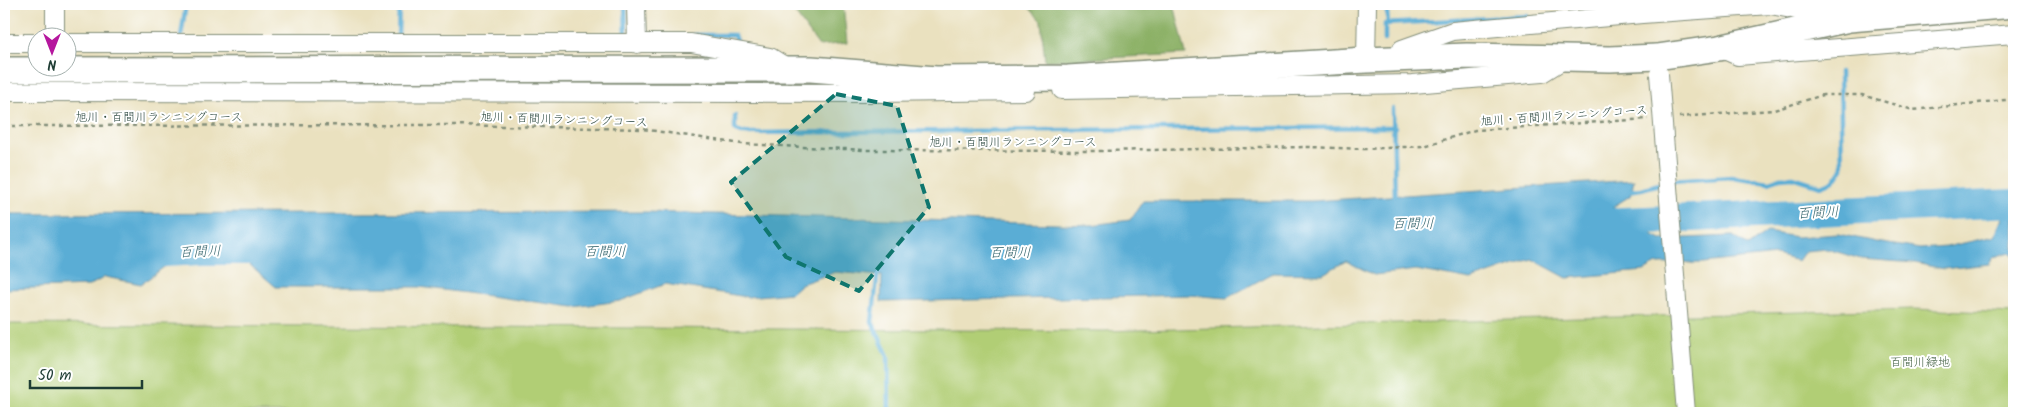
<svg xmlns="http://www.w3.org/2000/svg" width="2018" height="417" viewBox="0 0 2018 417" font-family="Kalam,'Klee One',sans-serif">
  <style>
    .green { fill: #b1ce75; stroke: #688654 }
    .forest { fill: #8cb166; stroke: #56774d }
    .water { fill: #5aadd5; stroke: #3c7584 }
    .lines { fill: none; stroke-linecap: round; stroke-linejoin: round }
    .stream { stroke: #5aadd5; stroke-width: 4.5 }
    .river { stroke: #5aadd5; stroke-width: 28 }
    .street-casing { stroke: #848f7a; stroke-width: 20 }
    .secondary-casing { stroke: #848f7a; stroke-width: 28 }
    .path { stroke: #848f7a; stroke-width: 2.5; stroke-dasharray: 4 4; stroke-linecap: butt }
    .street { stroke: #fff; stroke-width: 18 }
    .secondary { stroke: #fff; stroke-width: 25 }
    .street-bridge-casing { stroke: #848f7a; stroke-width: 20; stroke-linecap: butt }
    .street-bridge { stroke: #fff; stroke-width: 18 }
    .marked { fill: #0f766e; fill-opacity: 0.2; stroke: #0f766e; stroke-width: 4; stroke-dasharray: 10 6; stroke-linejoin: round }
    .labels { text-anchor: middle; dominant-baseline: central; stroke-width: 4; stroke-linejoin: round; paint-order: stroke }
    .street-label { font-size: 12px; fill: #1f3d34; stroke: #fff }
    .park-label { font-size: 12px; fill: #446144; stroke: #fff }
    .water-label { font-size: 14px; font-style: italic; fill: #34646c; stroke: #fff }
  </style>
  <rect width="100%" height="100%" fill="#fff"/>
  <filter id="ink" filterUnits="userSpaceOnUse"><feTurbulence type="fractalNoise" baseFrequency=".02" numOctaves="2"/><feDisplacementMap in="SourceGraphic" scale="10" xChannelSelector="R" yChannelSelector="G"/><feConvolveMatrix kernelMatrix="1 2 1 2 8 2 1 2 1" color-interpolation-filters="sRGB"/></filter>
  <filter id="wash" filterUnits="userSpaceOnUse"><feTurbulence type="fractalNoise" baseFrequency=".0096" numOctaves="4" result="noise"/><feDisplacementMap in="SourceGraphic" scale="20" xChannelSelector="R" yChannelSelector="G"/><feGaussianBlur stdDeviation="1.12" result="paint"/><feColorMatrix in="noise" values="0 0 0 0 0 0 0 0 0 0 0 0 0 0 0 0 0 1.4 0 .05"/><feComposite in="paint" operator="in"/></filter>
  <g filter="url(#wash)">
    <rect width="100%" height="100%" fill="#eae1bf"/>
    <polygon class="green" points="1913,309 2014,313 2014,413 4,413 4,324 1103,331"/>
    <g class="forest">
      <polygon points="785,4 810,4 815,7 818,4 843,4 847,43 819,46 791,8"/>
      <polygon points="1026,4 1174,4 1186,54 1045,61 1041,21"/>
    </g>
    <polygon class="water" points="1634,180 1630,196 1595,218 1639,227 1661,239 1733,236 1748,246 1767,232 1797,237 1838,234 1876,242 1920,249 1946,247 1995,236 2003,215 2014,199 2014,256 2010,252 1994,257 1989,264 1944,269 1915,263 1861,259 1827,249 1805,251 1798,261 1776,255 1703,263 1657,264 1644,271 1567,278 1532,259 1471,280 1416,270 1374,275 1346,261 1323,274 1273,273 1227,298 1190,295 881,302 882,276 835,272 801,284 791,293 747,297 665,284 620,301 574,307 420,287 276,287 223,242 198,242 141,284 105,277 89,286 4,289 4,214 647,212 1091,225 1130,220 1143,201 1312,201"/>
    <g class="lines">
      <g class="stream">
        <polyline points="625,4 626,36"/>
        <polyline points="1383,4 1387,12 1388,24"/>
        <polyline points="694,35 734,35 736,41"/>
        <polyline points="181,36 186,4"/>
        <polyline points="398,36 399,4"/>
        <polyline points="1385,40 1385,24 1527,16"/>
        <polyline points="1393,109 1395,201"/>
        <polyline points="735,116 735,129 742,133 1395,127"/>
        <polyline points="1670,181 1732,177 1769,182 1780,178 1793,177 1821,186 1834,181 1842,169 1840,72"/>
        <polyline points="1627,191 1641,189 1663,183"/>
        <polyline points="878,271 872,322 888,356 889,413"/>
      </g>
      <g class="river">
        <polyline points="1581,223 2014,203"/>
        <polyline points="147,254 201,251 271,251"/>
      </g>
    </g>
  </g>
  <g filter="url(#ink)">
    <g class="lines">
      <g class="street-casing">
        <g id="street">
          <polyline points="55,4 55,38"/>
          <polyline points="636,4 637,44"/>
          <polyline points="4,43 38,43"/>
          <polyline points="68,43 691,43 770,57 786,67"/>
          <polyline points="1720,48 1738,56 2014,34"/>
          <polyline points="1366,60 1367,4"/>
          <polyline points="1402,60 1402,49 1453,31 1642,14 1770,5 1841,18"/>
          <polyline points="1062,90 1413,84 1542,73 1566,58"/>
          <polyline points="4,92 877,93 1026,91"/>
        </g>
      </g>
      <g class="secondary-casing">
        <polyline id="secondary" points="4,70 811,69 936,79 1068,78 1366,60 1467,56 1610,59 1657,57 1719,48 1849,19 2014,5"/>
      </g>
      <g class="path">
        <polyline points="1679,117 1774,110 1823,95 1862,95 1913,110 2014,99"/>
        <polyline points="4,126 454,125 642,129 742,144 865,150 1099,151 1309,147 1365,149 1424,146 1475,130 1648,119"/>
      </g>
      <use href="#street" class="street"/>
      <use href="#secondary" class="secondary"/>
      <g class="street-bridge-casing">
        <polyline id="street-bridge" points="1659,74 1686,413"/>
      </g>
      <use href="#street-bridge" class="street-bridge"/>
    </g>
  </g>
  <path class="marked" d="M836 94 897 106 929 207 859 291 786 257 731 182Z"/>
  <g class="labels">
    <g class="street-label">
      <text transform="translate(1564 116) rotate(-4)">旭川・百間川ランニングコース</text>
      <text x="159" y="117">旭川・百間川ランニングコース</text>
      <text transform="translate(564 120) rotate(2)">旭川・百間川ランニングコース</text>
      <text x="1013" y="142">旭川・百間川ランニングコース</text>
    </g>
    <g class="park-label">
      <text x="1920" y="362">百間川緑地</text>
    </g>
    <g class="water-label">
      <text transform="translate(1818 213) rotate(-3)">百間川</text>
      <text x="1413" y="224">百間川</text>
      <text transform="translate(200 252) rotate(-2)">百間川</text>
      <text x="605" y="252">百間川</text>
      <text x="1010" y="253">百間川</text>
    </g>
  </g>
  <rect width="2018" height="417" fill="none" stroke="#fff" stroke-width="20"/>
  <g transform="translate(52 52) rotate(180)"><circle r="24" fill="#ffffff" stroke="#a5b1ae"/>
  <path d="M0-4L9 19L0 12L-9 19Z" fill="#b5179e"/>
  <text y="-8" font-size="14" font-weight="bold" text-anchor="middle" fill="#1f3d34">N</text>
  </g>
  <path d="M30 380v8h112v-8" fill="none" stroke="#1f3d34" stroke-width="2.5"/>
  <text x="38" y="380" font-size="15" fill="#1f3d34" stroke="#ffffff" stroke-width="4" paint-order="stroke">50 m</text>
</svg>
